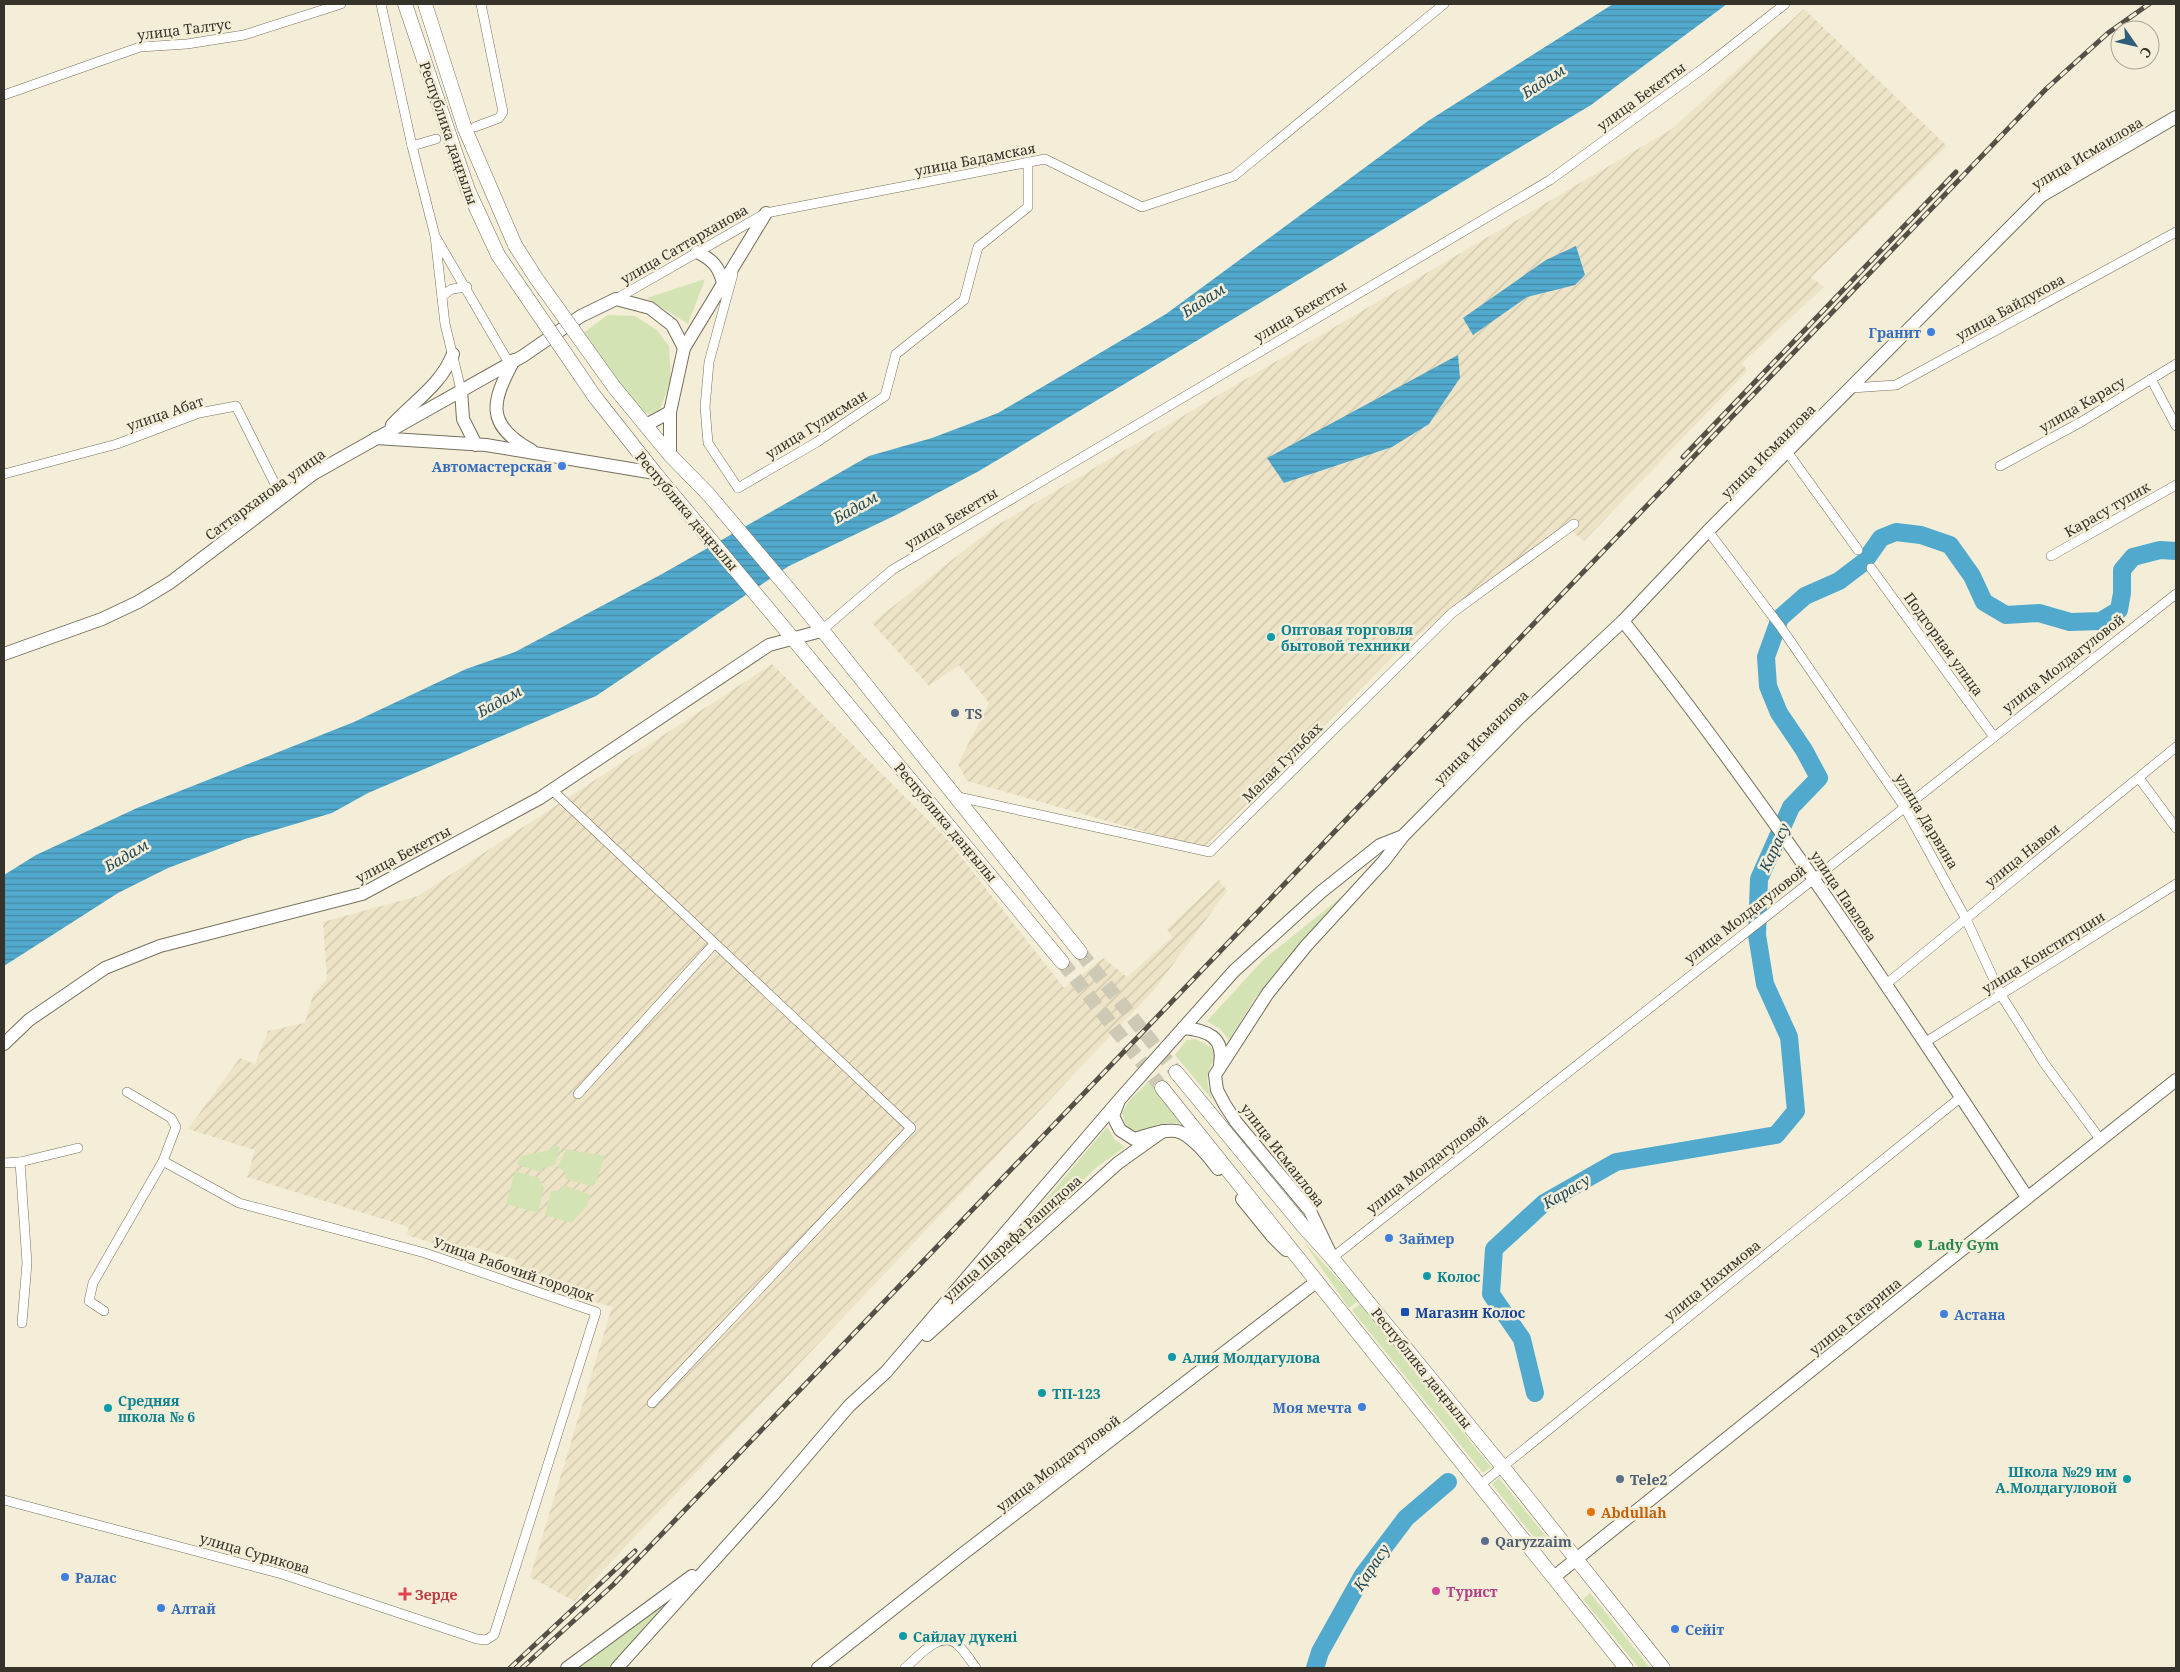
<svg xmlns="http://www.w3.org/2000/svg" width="2180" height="1672" viewBox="0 0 2180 1672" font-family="'Noto Serif',serif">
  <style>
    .industrial { fill: url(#industrial-furrows) }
    .grass { fill: #d4e3b3 }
    .water { fill: url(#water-rules) }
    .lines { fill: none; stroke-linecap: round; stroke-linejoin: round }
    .river { stroke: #51a9cd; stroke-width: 18 }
    .primary-tunnel { stroke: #cec9b5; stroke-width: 14; stroke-dasharray: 14 7; stroke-linecap: butt }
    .street-casing { stroke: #75705c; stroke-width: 10 }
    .secondary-casing { stroke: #75705c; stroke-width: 14 }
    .primary-casing { stroke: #75705c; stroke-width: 15 }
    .street { stroke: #fff; stroke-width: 9 }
    .secondary { stroke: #fff; stroke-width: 12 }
    .primary { stroke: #fff; stroke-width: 14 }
    .rail-casing { stroke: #545046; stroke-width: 5 }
    .rail { stroke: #f4eed8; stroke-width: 3; stroke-dasharray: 9; stroke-linecap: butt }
    .primary-bridge-casing { stroke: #75705c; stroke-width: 15; stroke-linecap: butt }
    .primary-bridge { stroke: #fff; stroke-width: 14 }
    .shop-dot { fill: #3f7fe0; stroke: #f4eed8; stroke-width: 2 }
    .culture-dot { fill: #0f9aa8; stroke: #f4eed8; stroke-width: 2 }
    .service-dot { fill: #5c6f8a; stroke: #f4eed8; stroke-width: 2 }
    .leisure-dot { fill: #2e9e5b; stroke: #f4eed8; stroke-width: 2 }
    .transit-dot { fill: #1a4fb4; stroke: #f4eed8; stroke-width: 2 }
    .food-dot { fill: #e8710a; stroke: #f4eed8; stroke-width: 2 }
    .hotel-dot { fill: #d1479c; stroke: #f4eed8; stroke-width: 2 }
    .health-dot { fill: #e0444e; stroke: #f4eed8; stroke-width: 2 }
    .labels { text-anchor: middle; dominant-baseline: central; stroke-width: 5; stroke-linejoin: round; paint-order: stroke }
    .street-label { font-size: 14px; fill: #36332b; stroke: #f4eed8 }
    .shop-label { font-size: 14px; font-weight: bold; fill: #366cbe; stroke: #f4eed8; text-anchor: start }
    .culture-label { font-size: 14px; font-weight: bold; fill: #0d838f; stroke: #f4eed8; text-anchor: start }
    .service-label { font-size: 14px; font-weight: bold; fill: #4e5e75; stroke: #f4eed8; text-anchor: start }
    .leisure-label { font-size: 14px; font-weight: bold; fill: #27864d; stroke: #f4eed8; text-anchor: start }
    .transit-label { font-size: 14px; font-weight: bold; fill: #164399; stroke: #f4eed8; text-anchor: start }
    .food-label { font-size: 14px; font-weight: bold; fill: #c56008; stroke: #f4eed8; text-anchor: start }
    .hotel-label { font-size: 14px; font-weight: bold; fill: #b23c85; stroke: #f4eed8; text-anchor: start }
    .health-label { font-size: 14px; font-weight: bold; fill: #be3a42; stroke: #f4eed8; text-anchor: start }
    .water-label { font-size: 15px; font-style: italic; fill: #234a5a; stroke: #f4eed8 }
  </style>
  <defs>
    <pattern id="industrial-furrows" width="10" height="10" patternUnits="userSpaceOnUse" patternTransform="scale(1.25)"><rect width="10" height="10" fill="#ede4c7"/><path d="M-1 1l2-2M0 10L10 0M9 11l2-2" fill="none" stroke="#ccc4ab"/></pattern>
    <pattern id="water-rules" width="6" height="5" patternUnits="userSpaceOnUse" patternTransform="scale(1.25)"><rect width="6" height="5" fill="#51a9cd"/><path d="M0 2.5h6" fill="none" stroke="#448aa7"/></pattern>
  </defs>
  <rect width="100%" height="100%" fill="#f4eed8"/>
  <g class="industrial">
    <polygon points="1804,9 1947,146 1811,277 1824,287 1742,363 1747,371 1584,541 1564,525 1451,609 1395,654 1203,848 967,781 958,764 989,703 959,665 929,686 872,623 994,527 1672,129"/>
    <polygon points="772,664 947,839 1064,988 1103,958 1127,977 1172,937 1167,929 1219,880 1227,891 1154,990 574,1601 530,1577 612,1307 511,1275 516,1260 467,1245 464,1253 407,1235 409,1227 247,1177 255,1150 188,1129 240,1058 255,1064 268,1031 305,1023 313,995 327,979 323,922 418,896"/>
  </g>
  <g class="grass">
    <polygon points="705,279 688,324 647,298"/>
    <polygon points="608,315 635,316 657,330 669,346 671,380 660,409 649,414 638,410 583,333"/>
    <polygon points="1370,874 1256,997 1229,1040 1220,1029 1207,1021 1264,959"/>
    <path d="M1196 1039 1212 1048 1215 1058C1204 1077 1206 1083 1214 1102L1175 1055 1187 1040Z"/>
    <polygon points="1151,1079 1199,1136 1177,1123 1161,1124 1136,1132 1126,1125 1122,1113 1129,1101"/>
    <polygon points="1107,1127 1115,1140 1125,1147 1097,1167 984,1273"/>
    <polygon points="554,1145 560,1147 555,1165 543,1168 541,1172 517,1165 521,1156 550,1150"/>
    <polygon points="566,1149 605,1156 594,1187 566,1179 566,1172 558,1167"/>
    <polygon points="515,1171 539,1178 544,1188 538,1213 506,1204"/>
    <polygon points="564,1185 591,1195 586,1207 571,1223 545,1215 551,1191 560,1190"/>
    <polygon points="1303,1241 1358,1301 1349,1308"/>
    <polygon points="1360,1304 1491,1467 1483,1473 1352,1310"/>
    <polygon points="1499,1478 1552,1544 1544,1550 1492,1484"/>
    <polygon points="686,1584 615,1668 577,1668"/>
    <polygon points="1590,1593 1650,1668 1639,1668 1583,1599"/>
  </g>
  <g class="water">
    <polygon points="1613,4 1727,4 1591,105 979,471 896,515 789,566 596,696 368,793 332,813 245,839 168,868 118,893 4,966 4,875 36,855 137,808 354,722 466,669 515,652 662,574 869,456 932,438 998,413 1166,314 1428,121"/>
    <polygon points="1576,246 1585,275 1575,285 1527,297 1473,335 1463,318 1546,260"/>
    <polygon points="1458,355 1460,378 1429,424 1392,447 1284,483 1267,458"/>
  </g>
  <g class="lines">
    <g class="river">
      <polyline points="1535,1393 1522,1339 1491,1294 1494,1249 1544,1203 1616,1162 1776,1135 1796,1111 1789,1037 1765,984 1757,935 1759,879 1791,807 1819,778 1804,750 1779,713 1768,686 1766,657 1780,618 1805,596 1839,581 1864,562 1881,538 1896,532 1921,535 1950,545 1972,576 1984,602 2006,615 2039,613 2070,622 2101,621 2119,610 2122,593 2122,570 2133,557 2160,550 2176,551"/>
      <polyline points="1315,1668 1320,1652 1363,1575 1406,1518 1448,1482"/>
    </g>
    <g class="primary-tunnel">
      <polyline points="1080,952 1176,1072"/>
      <polyline points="1062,962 1162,1088"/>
    </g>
    <g class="street-casing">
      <g id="street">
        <polyline points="381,4 412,146 435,236"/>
        <polyline points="4,95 140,47 187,44 244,35 341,4"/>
        <polyline points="475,127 499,118 503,112 481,4"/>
        <polyline points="412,146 436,139"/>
        <polyline points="733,274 709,362 705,407 708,443 738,488 817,442 885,396 896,354 964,300 978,247 1028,207 1028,162"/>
        <polyline points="442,296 452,289 467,287"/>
        <polyline points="616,299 766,213 1045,159 1142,207 1234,176 1444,4"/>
        <polyline points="2151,379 2176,426"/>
        <polyline points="1851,388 1896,385 2176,232"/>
        <polyline points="461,390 445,324 435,236 509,363"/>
        <polyline points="1788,453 1858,550"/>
        <polyline points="2000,466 2081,422 2176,364"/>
        <polyline points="4,474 117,444 199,413 236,406 282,498"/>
        <polyline points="1708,531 1780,626 1905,808 1966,919 2001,995 2044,1063 2100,1139"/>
        <polyline points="2051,556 2176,485"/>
        <polyline points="1871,568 1994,737"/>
        <polyline points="821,631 892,570 1550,180 1705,67 1785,4"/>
        <polyline points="2139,778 2176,828"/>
        <polyline points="552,790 911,1128 652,1403"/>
        <polyline points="954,796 1210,852 1452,613 1574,524"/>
        <polyline points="1885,985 2176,747"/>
        <polyline points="1924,1043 2176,884"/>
        <polyline points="578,1094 714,944"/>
        <polyline points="20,1162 27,1263 22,1323"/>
        <polyline points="4,1163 20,1162 78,1148"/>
        <polyline points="1332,1258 2176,594"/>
        <polyline points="104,1311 89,1301 93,1283 163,1161 176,1127 171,1118 127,1092"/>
        <polyline points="1480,1485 1961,1097"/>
        <polyline points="4,1500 282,1574 477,1639 486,1640 494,1635 596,1312 425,1253 239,1203 163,1161"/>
        <path d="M905 1668C917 1658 941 1629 957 1644 964 1650 970 1660 976 1668"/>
      </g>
    </g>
    <g class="secondary-casing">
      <g id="secondary">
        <path d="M697 252C713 260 719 267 723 283"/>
        <path d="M514 360C492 401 484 424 531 450"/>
        <polyline points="461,390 463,419 476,445"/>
        <path d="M392 425C414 401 441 385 453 354"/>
        <polyline points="646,425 670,412"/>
        <polyline points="376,438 486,445 655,473"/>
        <polyline points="670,455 670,412 684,348 766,213"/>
        <path d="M1623 621C1769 805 1898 1001 2027 1197"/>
        <polyline points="4,654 102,619 138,602 171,582 313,474 523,356 581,316 616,299 650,308 672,325 684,348"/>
        <path d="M1183 1028C1207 1030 1225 1037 1220 1064"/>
        <polyline points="4,1044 29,1020 105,968 160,946 362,894 540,798 769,645 821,631"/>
        <path d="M1118 1103 1113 1116 1120 1130 1134 1139C1146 1136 1162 1129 1176 1131 1190 1133 1210 1158 1218 1169"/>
        <polyline points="1242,1199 1272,1236 1286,1250"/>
        <polyline points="1330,1253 1310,1211 1236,1122 1225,1105 1217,1090 1215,1075 1268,993 1306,946 1384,861 1403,836 1518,719 1623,621 1708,531 2041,196 2176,117"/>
        <polyline points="927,1335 1118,1163 1163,1131"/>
        <polyline points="1554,1577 1935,1271 2176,1080"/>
        <polyline points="567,1668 692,1576"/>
        <polyline points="617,1668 772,1496 849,1406 886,1372 1120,1099 1234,971 1321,892 1380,845 1403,836"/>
        <polyline points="818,1668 960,1556 1316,1282"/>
      </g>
    </g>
    <g class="primary-casing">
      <g id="primary">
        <polyline points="405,4 468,190 498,255"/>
        <polyline points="425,4 465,129 515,245"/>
        <polyline points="614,387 670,455 709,495 802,605 1080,952"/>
        <polyline points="595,397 655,473 1062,962"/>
        <polyline points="1176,1072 1303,1226 1332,1258 1502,1466 1663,1668"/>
        <polyline points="1162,1088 1626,1668"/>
      </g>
    </g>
    <use href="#street" class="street"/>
    <use href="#secondary" class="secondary"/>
    <use href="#primary" class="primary"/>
    <g class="rail-casing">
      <g id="rail">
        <polyline points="1683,457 1956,172"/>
        <polyline points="510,1668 635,1551"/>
        <polyline points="522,1668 613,1585 2046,89 2108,33 2149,4"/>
      </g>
    </g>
    <use href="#rail" class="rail"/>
    <g class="primary-bridge-casing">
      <g id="primary-bridge">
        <polyline points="515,245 536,278 614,387"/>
        <polyline points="498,255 595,397"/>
      </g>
    </g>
    <use href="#primary-bridge" class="primary-bridge"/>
  </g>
  <g class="shop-dot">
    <circle cx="1931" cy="332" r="5"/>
    <circle cx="562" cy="466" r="5"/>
    <circle cx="1389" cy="1238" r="5"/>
    <circle cx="1944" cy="1314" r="5"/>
    <circle cx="1362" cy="1407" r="5"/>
    <circle cx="65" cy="1577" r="5"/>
    <circle cx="161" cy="1608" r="5"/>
    <circle cx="1675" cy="1629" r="5"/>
  </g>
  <g class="culture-dot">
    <circle cx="1271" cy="637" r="5"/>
    <circle cx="1427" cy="1276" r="5"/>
    <circle cx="1172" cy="1357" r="5"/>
    <circle cx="1042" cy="1393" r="5"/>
    <circle cx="108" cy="1408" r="5"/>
    <circle cx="2127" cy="1479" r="5"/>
    <circle cx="903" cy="1636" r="5"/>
  </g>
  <g class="service-dot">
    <circle cx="955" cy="713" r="5"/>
    <circle cx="1620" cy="1479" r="5"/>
    <circle cx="1485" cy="1541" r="5"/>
  </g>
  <circle class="leisure-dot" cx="1918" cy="1244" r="5"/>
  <rect class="transit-dot" x="1400" y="1307" width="10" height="10" rx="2.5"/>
  <circle class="food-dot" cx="1591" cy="1512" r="5"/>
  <circle class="hotel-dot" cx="1436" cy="1591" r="5"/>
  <path class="health-dot" d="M402.5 1586.5h5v5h5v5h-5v5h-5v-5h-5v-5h5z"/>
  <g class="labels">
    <g class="street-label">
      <text transform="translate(184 29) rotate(-7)">улица Талтус</text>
      <text transform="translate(1641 96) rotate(-36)">улица Бекетты</text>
      <text transform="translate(449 133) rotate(71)">Республика даңғылы</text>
      <text transform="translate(2087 153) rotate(-31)">улица Исмаилова</text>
      <text transform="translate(975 159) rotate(-11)">улица Бадамская</text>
      <text transform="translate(684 244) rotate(-30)">улица Саттарханова</text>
      <text transform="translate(2010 307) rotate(-29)">улица Байдукова</text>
      <text transform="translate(1300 311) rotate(-31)">улица Бекетты</text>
      <text transform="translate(2082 404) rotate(-30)">улица Карасу</text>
      <text transform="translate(165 413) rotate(-19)">улица Абат</text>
      <text transform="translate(816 424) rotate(-32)">улица Гулисман</text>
      <text transform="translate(1768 451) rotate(-45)">улица Исмаилова</text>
      <text transform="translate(265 494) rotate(-36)">Саттарханова улица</text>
      <text transform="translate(2107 509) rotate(-30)">Карасу тупик</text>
      <text transform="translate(687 511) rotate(50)">Республика даңғылы</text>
      <text transform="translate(951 518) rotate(-31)">улица Бекетты</text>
      <text transform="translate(1944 644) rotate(54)">Подгорная улица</text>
      <text transform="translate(2063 663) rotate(-38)">улица Молдагуловой</text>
      <text transform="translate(1481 737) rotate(-45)">улица Исмаилова</text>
      <text transform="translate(1282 762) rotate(-45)">Малая Гульбах</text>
      <text transform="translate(1927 821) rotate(59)">улица Дарвина</text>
      <text transform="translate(946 822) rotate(50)">Республика даңғылы</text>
      <text transform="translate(403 854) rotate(-28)">улица Бекетты</text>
      <text transform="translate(2022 855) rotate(-39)">улица Навои</text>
      <text transform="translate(1844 896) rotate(56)">улица Павлова</text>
      <text transform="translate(1745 914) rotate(-38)">улица Молдагуловой</text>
      <text transform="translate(2043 952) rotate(-32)">улица Конституции</text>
      <text transform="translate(1283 1155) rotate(52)">улица Исмаилова</text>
      <text transform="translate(1427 1164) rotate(-38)">улица Молдагуловой</text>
      <text transform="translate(1012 1238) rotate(-42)">улица Шарафа Рашидова</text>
      <text transform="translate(514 1269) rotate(19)">Улица Рабочий городок</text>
      <text transform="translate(1712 1280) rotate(-39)">улица Нахимова</text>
      <text transform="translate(1855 1316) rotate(-39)">улица Гагарина</text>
      <text transform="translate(1422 1368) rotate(51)">Республика даңғылы</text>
      <text transform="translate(1058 1463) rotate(-37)">улица Молдагуловой</text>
      <text transform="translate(255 1553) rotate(16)">улица Сурикова</text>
    </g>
    <g class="shop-label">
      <text x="1921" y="332" text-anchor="end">Гранит</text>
      <text x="552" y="466" text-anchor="end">Автомастерская</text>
      <text x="1399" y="1238">Займер</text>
      <text x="1954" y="1314">Астана</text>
      <text x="1352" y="1407" text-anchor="end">Моя мечта</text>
      <text x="75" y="1577">Ралас</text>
      <text x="171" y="1608">Алтай</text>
      <text x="1685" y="1629">Сейіт</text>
    </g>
    <g class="culture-label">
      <text x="1281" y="629">Оптовая торговля<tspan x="1281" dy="16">бытовой техники</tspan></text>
      <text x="1437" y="1276">Колос</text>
      <text x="1182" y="1357">Алия Молдагулова</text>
      <text x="1052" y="1393">ТП-123</text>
      <text x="118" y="1400">Средняя<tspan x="118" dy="16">школа № 6</tspan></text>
      <text x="2117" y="1471" text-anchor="end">Школа №29 им<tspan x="2117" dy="16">А.Молдагуловой</tspan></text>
      <text x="913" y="1636">Сайлау дүкені</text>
    </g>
    <g class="service-label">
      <text x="965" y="713">TS</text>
      <text x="1630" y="1479">Tele2</text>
      <text x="1495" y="1541">Qaryzzaim</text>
    </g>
    <g class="leisure-label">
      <text x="1928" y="1244">Lady Gym</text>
    </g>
    <g class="transit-label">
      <text x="1415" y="1312">Магазин Колос</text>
    </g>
    <g class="food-label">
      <text x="1601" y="1512">Аbdullah</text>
    </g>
    <g class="hotel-label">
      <text x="1446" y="1591">Турист</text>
    </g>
    <g class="health-label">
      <text x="415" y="1594">Зерде</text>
    </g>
    <g class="water-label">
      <text transform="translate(1543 81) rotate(-33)">Бадам</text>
      <text transform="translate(1203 300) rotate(-33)">Бадам</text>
      <text transform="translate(855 507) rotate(-29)">Бадам</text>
      <text transform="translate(499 701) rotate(-29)">Бадам</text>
      <text transform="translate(1774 847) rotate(-65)">Карасу</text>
      <text transform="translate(126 855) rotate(-30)">Бадам</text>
      <text transform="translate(1566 1191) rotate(-31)">Карасу</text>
      <text transform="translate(1371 1567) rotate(-56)">Қарасу</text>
    </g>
  </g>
  <rect width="2180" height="1672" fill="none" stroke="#36332b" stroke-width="10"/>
  <g transform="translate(2135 45) rotate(124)"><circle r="24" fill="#f4eed8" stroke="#a8a393"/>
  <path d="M0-4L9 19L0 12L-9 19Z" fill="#2f5d7c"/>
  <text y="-8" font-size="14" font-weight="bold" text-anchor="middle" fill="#36332b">С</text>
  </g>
</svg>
